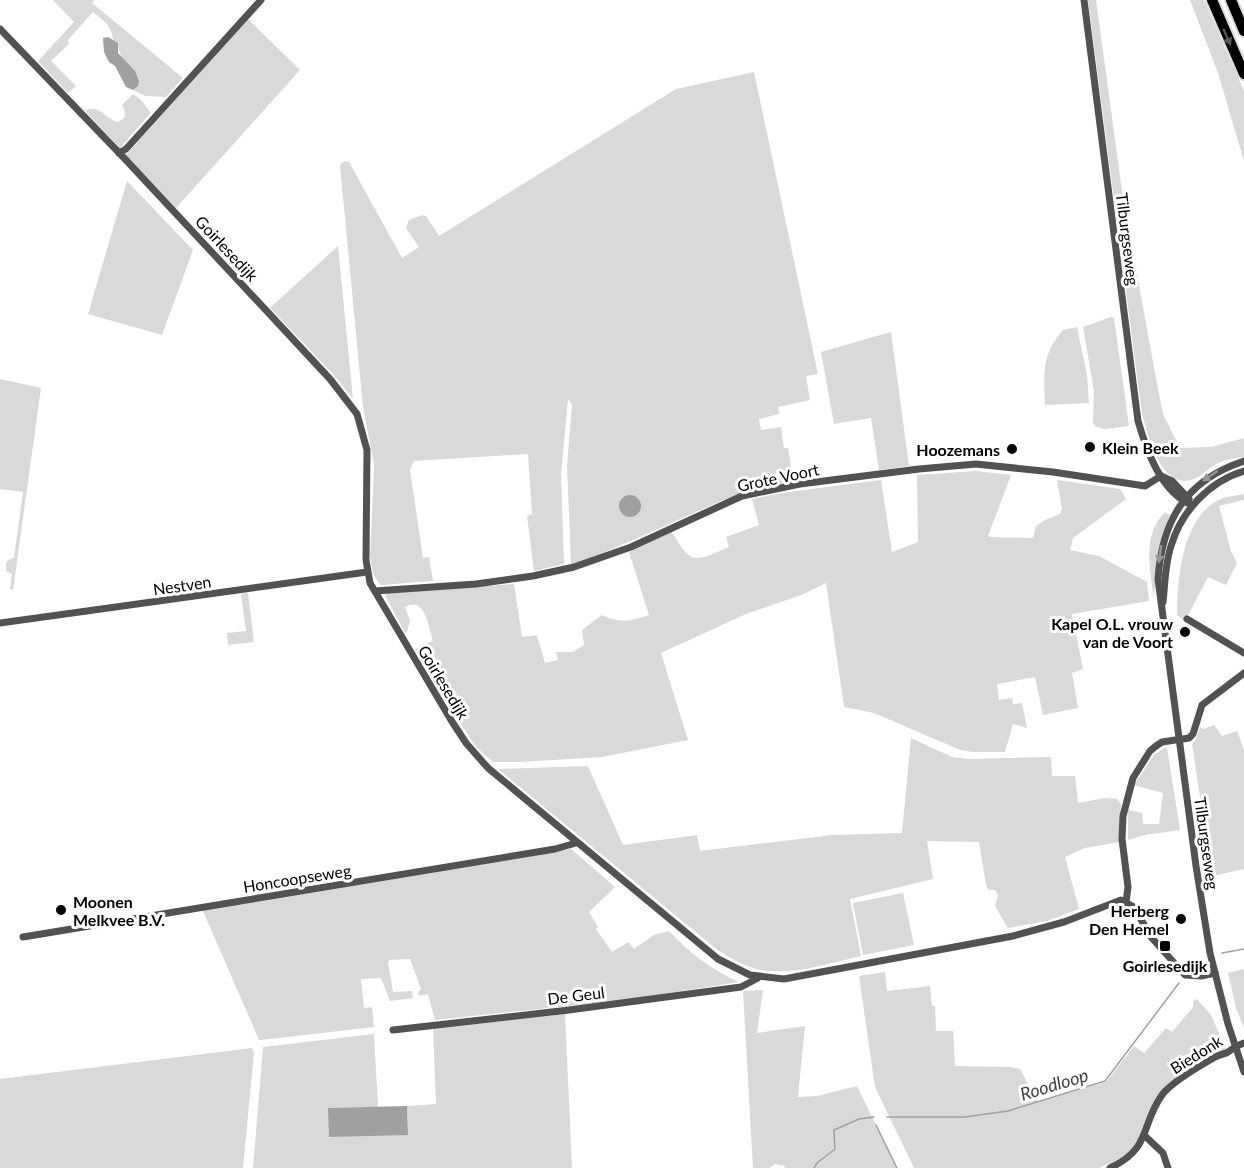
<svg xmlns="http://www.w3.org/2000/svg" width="1244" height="1168" viewBox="0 0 1244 1168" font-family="Lato,sans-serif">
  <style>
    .green { fill: #d9d9d9 }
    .water { fill: #a0a0a0 }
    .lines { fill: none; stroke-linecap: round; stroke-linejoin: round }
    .stream { stroke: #a0a0a0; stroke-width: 1.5 }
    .highway-casing { stroke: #dbdbdb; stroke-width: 14 }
    .minor { stroke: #525252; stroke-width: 7 }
    .highway { stroke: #000; stroke-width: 10 }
    .oneway { fill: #595959 }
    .oneway2 { fill: #979797 }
    .poi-dot { fill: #000; stroke: #fff; stroke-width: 2 }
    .labels { text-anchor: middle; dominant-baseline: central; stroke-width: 6; stroke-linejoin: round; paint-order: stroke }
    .street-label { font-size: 16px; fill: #000; stroke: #fff }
    .poi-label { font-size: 16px; font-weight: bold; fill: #000; stroke: #fff; text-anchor: end }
    .water-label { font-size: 18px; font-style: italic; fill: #414141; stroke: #fff }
  </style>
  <rect width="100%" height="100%" fill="#fff"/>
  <g class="green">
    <path d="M53 0H94L92 3 183 78 166 97 145 96 133 90 138 86C140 66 119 67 118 43L113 40C112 26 103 20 93 12L68 40 69 44 51 61 76 86 68 93 38 61 74 22Z"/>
    <path d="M1088 0H1096L1122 191 1154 368 1163 414 1180 448 1211 447 1244 438V457C1233 458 1222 460 1213 466 1206 470 1201 477 1194 479 1161 492 1148 435 1142 414Z"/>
    <polygon points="1190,0 1204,0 1244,91 1244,161 1218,73"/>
    <polygon points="248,19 300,70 176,208 126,155"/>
    <polygon points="754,72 818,374 806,376 810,400 778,407 779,414 759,419 761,430 781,427 784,448 788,448 794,483 757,489 723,500 631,541 581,562 571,564 567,465 572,405 568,399 561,475 564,564 534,571 527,516 532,514 528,454 414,461 410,470 423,558 429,557 433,581 381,585 378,582 373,573 370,557 374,465 363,407 340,165 345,161 349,162 402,258 419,247 406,228 409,220 422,215 426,216 439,236 676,89"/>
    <path d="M133 94 141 100 151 113 120 148 85 111C100 103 104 119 118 122L124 118 125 112 122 105Z"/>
    <polygon points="127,181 193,250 162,335 88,314"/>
    <polygon points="338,246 353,399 333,374 270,308"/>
    <polygon points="1111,317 1114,318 1129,426 1104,429 1095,426 1093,423 1094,391 1083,327"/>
    <path d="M1077 327 1087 375 1089 403 1045 405C1044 375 1041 354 1063 330Z"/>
    <polygon points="891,332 909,466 879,470 871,418 834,424 821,352"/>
    <polygon points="0,379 41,388 13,590 10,589 12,574 6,571 6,563 8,560 14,558 23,492 0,489"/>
    <path d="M976 471 1011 475 988 536 991 537 1033 538 1036 526 1045 520 1060 514 1062 509 1057 480 1120 489 1126 499 1073 538 1070 550 1099 556 1147 582 1149 601 1072 614 1083 669 1072 673 1078 708 1043 715 1035 677 997 684 999 700 1012 698 1013 704 1022 703 1027 728 1013 724 1005 752H973L960 750 874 713 844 707 826 583 804 594 746 614 661 653 688 740 602 757 520 762H493L476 747 436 686 415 649 433 641C429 628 425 595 405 607L410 621 407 632 405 633 386 597V593L514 584 522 637 537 635 545 663 558 660 556 652H573L584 645 582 630 602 615C620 624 631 621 649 615L629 552 672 532C692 567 695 561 729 547L726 537 759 525 752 499 781 493 881 480 892 552 918 542 917 475Z"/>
    <path d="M1244 494V500L1219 506 1231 551 1237 563 1226 585 1208 577 1185 621 1177 615C1177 581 1182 519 1217 501 1225 496 1235 496 1244 494Z"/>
    <path d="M1165 512 1170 515 1158 551 1154 598C1150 569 1142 535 1165 512Z"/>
    <polygon points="248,593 254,642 228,645 227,633 246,631 241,594"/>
    <polygon points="1214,725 1222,736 1237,731 1244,750 1244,869 1212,876 1192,744 1196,739 1200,727 1204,729"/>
    <path d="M911 738 952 757 969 759 1051 757 1052 776H1075L1078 803 1105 798 1117 799 1121 804 1119 842 1085 848 1065 857 1079 909 1047 921 1008 928 995 906 998 895 995 890H988L986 885 979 842 927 841 933 879 850 899 861 956C829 963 786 978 753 968 739 964 727 956 715 948L498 769 588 766 623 845 697 835 700 851 833 835 902 833Z"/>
    <polygon points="1164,748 1167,748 1180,830 1145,835 1128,840 1128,810 1142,813 1143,824 1159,824 1163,793 1134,785 1154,755"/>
    <path d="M571 849 615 887 589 912 598 927 596 929 612 952 628 942 634 949 654 935 669 931C688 952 713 971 739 982L625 1000 435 1020 428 994 419 996 418 992 421 989 410 959 389 960 388 962 393 992 412 991 413 998 390 1001 381 978 361 979 364 1008 372 1007 374 1027 261 1040H259L203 911V909Z"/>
    <polygon points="903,893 914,945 863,955 853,903"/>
    <polygon points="1244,969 1244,1028 1236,1008 1228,973"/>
    <polygon points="885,972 887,991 930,986 932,1006 935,1006 936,1031 953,1031 955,1066 1010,1067 1020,1069 1038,1102 1106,1082 1134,1046 1144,1053 1166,1028 1172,1032 1193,1007 1193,1001 1197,999 1211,1015 1226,1049 1167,1084 1134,1148 1109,1166 1109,1163 1099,1168 914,1168 875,1087 859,976"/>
    <polygon points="763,990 757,1033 805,1026 798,1097 817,1096 857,1086 897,1168 785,1168 785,1166 775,1164 770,1168 753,1168 743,991"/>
    <polygon points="565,1014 572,1168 253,1168 263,1047 374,1034 378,1107 328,1108 408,1134 407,1106 436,1104 433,1029"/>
    <polygon points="252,1048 254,1052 243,1168 0,1168 0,1079"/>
  </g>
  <g class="water">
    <polygon points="108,37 118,43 118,53 135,71 139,81 138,86 133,90 126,87 115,66 109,62 104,52 103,38"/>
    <circle cx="630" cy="506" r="11"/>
    <polygon points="407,1106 408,1135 329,1137 328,1108"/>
  </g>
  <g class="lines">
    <g class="stream">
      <polyline points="1222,953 1244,949"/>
      <polyline points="887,1117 965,1117 1008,1111 1105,1081 1179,983"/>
      <polyline points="876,1125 897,1168"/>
      <polyline points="814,1168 817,1163 835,1149 834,1130 859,1119 874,1117"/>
    </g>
    <g class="highway-casing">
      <g id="highway">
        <polyline points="1212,0 1244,74"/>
        <polyline points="1231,0 1244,31"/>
      </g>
    </g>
    <g class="minor">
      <path d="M1084 0 1138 421C1147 452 1161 492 1192 505"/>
      <polyline points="0,29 125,159 330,379 357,414 367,450 366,560 370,583 451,720 466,743 488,768 718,959 750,975 784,979 1013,936 1064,922 1121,900 1134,907 1151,937 1185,975 1201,976 1215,973"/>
      <polyline points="119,153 126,149 261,0"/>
      <path d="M1244 461C1186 480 1162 520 1158 579L1196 866 1210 953 1228 1024 1244 1072"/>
      <polyline points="1161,476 1172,481 1189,499"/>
      <polyline points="375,591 476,584 533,576 574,567 631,547 742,496 800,484 919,469 976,464 1053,472 1145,486 1161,476"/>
      <path d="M1163 602C1165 584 1165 564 1171 546 1181 512 1209 481 1244 471"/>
      <polyline points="1187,619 1244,653"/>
      <polyline points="0,623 367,572"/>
      <polyline points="1126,902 1128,887 1122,839 1123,816 1133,778 1150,751 1156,746 1162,742 1189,738 1193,734 1202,705 1244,673"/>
      <polyline points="23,937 555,849 576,843"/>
      <polyline points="393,1030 569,1010 741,987 758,978"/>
      <polyline points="1145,1136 1163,1153 1168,1168"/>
      <path d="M1110 1168C1152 1148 1140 1126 1162 1095 1171 1082 1201 1065 1215 1057 1219 1055 1225 1054 1228 1052 1234 1048 1237 1045 1244 1043"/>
    </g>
    <use href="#highway" class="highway"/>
  </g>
  <defs><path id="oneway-solid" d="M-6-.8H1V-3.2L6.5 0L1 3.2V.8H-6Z" transform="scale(1.5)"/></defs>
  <use class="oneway" href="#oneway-solid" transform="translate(1227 37) rotate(66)"/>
  <g class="oneway2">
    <use href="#oneway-solid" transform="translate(1210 476) rotate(147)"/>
    <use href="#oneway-solid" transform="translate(1160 554) rotate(98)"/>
  </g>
  <g class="poi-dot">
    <circle cx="1090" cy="447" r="6"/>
    <circle cx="1012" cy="449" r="6"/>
    <circle cx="1185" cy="632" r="6"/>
    <circle cx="61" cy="910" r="6"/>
    <circle cx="1181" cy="919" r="6"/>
    <rect x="1159" y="940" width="12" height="12" rx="3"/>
  </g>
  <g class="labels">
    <g class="street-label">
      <text transform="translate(1128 239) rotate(83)">Tilburgseweg</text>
      <text transform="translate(227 248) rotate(47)">Goirlesedijk</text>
      <text transform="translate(778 477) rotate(-12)">Grote Voort</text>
      <text transform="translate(182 585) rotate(-8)">Nestven</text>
      <text transform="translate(444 682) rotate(59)">Goirlesedijk</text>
      <text transform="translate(1207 843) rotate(82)">Tilburgseweg</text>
      <text transform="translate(297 878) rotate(-9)">Honcoopseweg</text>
      <text transform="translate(576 995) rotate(-7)">De Geul</text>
      <text transform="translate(1196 1054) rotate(-32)">Biedonk</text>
    </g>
    <g class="poi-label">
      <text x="1102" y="447" text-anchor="start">Klein Beek</text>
      <text x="1000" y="449">Hoozemans</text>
      <text x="1173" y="623">Kapel O.L. vrouw<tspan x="1173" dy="18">van de Voort</tspan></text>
      <text x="73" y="901" text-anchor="start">Moonen<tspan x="73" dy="18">Melkvee B.V.</tspan></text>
      <text x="1169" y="910">Herberg<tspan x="1169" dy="18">Den Hemel</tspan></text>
      <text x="1165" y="965" text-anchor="middle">Goirlesedijk</text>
    </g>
    <g class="water-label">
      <text transform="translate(1054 1084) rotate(-17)">Roodloop</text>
    </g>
  </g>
</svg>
